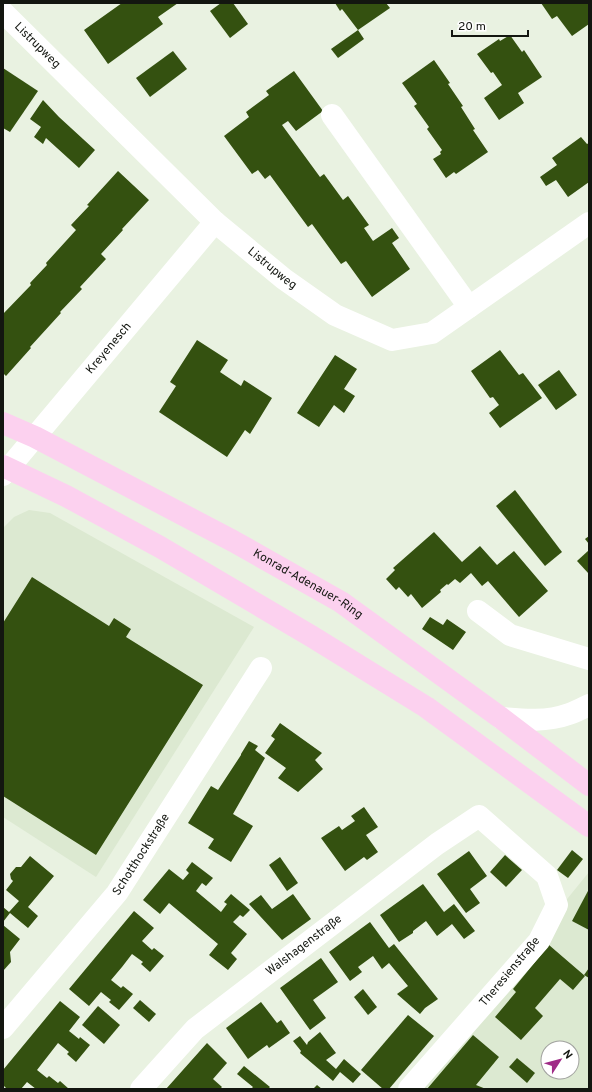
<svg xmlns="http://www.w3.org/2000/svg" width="592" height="1092" viewBox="0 0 592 1092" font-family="Overpass,sans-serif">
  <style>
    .built { fill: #dce9d1; fill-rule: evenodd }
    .building { fill: #345110 }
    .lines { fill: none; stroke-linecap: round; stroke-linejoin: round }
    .minor { stroke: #fff; stroke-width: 22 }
    .major { stroke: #fcd1ef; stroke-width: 22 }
    .labels { text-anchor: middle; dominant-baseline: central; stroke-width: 4; stroke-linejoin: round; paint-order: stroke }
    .street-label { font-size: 12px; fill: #131610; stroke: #fff }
  </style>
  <rect width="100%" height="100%" fill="#e9f2e1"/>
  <g class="built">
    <polygon points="29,510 50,513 254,627 96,877 3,817 3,528 14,517"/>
    <path d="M589 872V1089H413ZM548 1048H572V1072H548Z"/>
  </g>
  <g class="building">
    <polygon points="122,3 178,3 158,17 163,24 108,64 84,30"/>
    <polygon points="221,3 233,3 248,24 230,38 210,11"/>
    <polygon points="335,3 386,3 390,8 358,30 342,9 340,11"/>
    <polygon points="541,3 589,3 589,24 572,36 557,16 552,19"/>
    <polygon points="358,30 364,39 338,58 331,49"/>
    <polygon points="510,35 522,52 524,50 542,77 518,93 524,103 499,120 484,98 502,85 493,72 491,73 477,54 499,39 500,41"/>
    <polygon points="173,51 187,69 150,97 136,78"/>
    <polygon points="434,60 450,83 448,84 463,106 461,107 475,129 473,130 488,152 456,174 454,172 446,178 433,159 441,154 440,152 442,150 427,129 429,127 414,106 417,104 402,83"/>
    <polygon points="3,68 38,91 10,132 3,128"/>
    <polygon points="294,71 323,111 296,131 288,121 282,125 320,177 324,174 343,200 348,196 369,225 364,228 373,241 392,228 399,238 392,243 410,269 372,297 346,261 341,264 312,224 308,227 270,175 265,179 258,170 252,174 224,136 249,117 246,112 269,95 266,91"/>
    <polygon points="43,100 59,117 95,150 79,168 46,138 43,144 34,137 41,127 30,119"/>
    <polygon points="581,137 587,144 589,143 589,182 568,197 556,180 546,186 540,177 557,165 552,158"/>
    <polygon points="118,171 149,200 122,229 123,230 101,254 106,259 80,287 82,289 60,312 61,313 30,347 31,348 6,376 3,373 3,314 31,285 30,283 47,265 46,263 76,230 71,225 89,206 87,205"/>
    <polygon points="197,340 228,360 220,372 241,386 244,380 272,398 250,434 245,430 227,457 159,412 176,386 170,382"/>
    <polygon points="500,350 519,375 523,373 542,398 500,428 489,413 499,405 493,397 490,398 471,371"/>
    <polygon points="335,355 357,369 344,389 355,396 344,413 334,405 319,427 297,413"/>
    <polygon points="559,370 577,395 556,410 538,385"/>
    <polygon points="515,490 562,552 545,566 496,506"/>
    <polygon points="434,532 462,562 480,546 497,565 514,551 548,591 519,617 488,581 482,586 471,573 460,583 455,579 448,585 447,584 440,590 441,592 422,608 411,594 408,597 399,587 396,590 386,579 395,570 393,568"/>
    <polygon points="589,536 589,544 585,539"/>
    <polygon points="589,550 589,574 577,561"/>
    <polygon points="32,577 109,626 114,618 131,629 126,637 203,685 96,855 3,796 3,623"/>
    <polygon points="430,617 443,625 447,619 466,632 453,650 422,629"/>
    <polygon points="280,723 322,753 315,760 323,769 298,792 278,778 286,768 265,753 275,739 271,736"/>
    <polygon points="249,741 258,746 255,750 265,758 233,814 253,826 231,862 208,848 214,839 188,823 211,786 218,790 241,755 241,754"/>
    <polygon points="364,807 378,827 366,835 378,852 367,860 364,857 345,871 321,838 339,826 342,830 355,821 351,816"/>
    <polygon points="572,850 583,859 568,878 557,870"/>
    <polygon points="469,851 487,876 470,889 480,903 466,913 437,874"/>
    <polygon points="505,855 522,870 506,887 490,872"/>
    <polygon points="30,856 54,876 28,907 38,916 28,928 10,913 3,922 3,907 9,912 19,901 6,890 13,881 11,879 10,874 16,867 21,867"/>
    <polygon points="280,857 298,883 287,891 269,865"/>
    <polygon points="192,862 213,878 206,886 202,883 196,891 221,912 227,904 224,902 231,894 250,910 243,917 240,915 233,922 247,934 231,953 237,959 228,970 209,955 218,944 169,903 160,914 143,900 169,869 183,880 189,873 186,870"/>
    <polygon points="423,884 444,912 454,904 475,931 464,939 452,924 437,936 426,921 413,931 413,933 399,942 380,915"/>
    <polygon points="589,889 589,930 572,921"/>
    <polygon points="293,894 311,919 282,940 249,904 261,895 272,909"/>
    <polygon points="134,911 154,928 142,941 152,950 154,948 164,956 150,972 141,964 143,962 132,954 122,967 111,980 121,988 123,986 133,994 119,1010 109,1002 111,1000 101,992 89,1006 69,989"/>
    <polygon points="370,922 389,948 394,944 438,999 425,1008 420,1014 397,994 408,986 389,963 382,969 373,956 358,967 362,972 350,981 329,952"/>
    <polygon points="3,925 20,939 10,952 11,962 3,971"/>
    <polygon points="549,945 585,976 573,990 560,979 535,1008 543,1016 521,1040 495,1017 516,992 513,989"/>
    <polygon points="321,958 338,982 313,1000 326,1018 310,1030 280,988"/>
    <polygon points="589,968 589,978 584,975"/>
    <polygon points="363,989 377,1007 368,1015 354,997"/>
    <polygon points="140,1000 156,1014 149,1022 133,1008"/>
    <polygon points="60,1001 80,1017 69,1031 79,1039 80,1037 90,1045 76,1062 67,1054 69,1052 58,1043 37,1070 47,1078 49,1076 58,1083 60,1081 69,1089 36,1089 27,1082 21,1089 7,1089 3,1085 3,1070"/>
    <polygon points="261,1002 277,1023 281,1020 290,1033 269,1048 267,1045 248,1059 226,1028"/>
    <polygon points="98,1006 120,1025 104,1044 82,1025"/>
    <polygon points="408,1015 434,1036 389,1089 383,1089 361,1070"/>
    <polygon points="320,1032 336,1053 326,1060 336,1069 344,1059 361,1074 353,1083 340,1072 333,1081 300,1053 301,1051 293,1041 300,1036 307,1045 308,1042"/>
    <polygon points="473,1035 499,1057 476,1085 486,1089 427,1089"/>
    <polygon points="207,1043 227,1063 213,1079 222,1087 221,1088 222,1089 166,1089"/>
    <polygon points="517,1058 535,1073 527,1083 509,1067"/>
    <polygon points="244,1066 270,1087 268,1089 251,1089 253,1087 237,1074"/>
    <polygon points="317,1085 322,1089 313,1089"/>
  </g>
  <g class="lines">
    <g class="minor">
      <path id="s1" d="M3 12 215 222 284 279 335 315 392 340 432 333 589 223"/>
      <polyline points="332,115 469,307"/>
      <path id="s2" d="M3 475 215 222"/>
      <polyline points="478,611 510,635 589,659"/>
      <path d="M501 718C524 720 547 722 569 714 576 712 583 708 589 705"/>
      <path id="s3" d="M3 1028 117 893 261 668"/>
      <path id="s4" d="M141 1089 195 1029 437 844 479 816 547 876 557 905 539 941 409 1089"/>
    </g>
    <g class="major">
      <path id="s5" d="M3 423 35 437 233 541 341 602 501 718 589 785"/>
      <polyline points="3,466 66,496 160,547 311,636 426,707 589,826"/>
    </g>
  </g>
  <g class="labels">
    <g class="street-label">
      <text stroke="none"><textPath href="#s1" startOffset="48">Listrupweg</textPath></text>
      <text stroke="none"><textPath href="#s1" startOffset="372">Listrupweg</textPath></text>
      <text stroke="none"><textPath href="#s2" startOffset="165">Kreyenesch</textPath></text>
      <text stroke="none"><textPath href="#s5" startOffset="345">Konrad-Adenauer-Ring</textPath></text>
      <text stroke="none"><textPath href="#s3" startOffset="222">Schotthockstraße</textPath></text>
      <text stroke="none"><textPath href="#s4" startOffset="218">Walshagenstraße</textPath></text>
      <text transform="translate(510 972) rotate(-50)">Theresienstraße</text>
    </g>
  </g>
  <rect width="592" height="1092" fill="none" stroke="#131610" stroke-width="8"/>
  <g transform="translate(560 1060) rotate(54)"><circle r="19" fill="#ffffff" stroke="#a1a29f"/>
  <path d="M0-3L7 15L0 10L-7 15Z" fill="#9f2b86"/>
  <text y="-6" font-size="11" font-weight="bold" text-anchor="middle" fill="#131610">N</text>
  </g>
  <path d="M452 30v6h76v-6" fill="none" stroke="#131610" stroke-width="2"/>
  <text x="458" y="30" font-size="12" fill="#131610" stroke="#ffffff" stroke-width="3" paint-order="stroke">20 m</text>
</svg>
